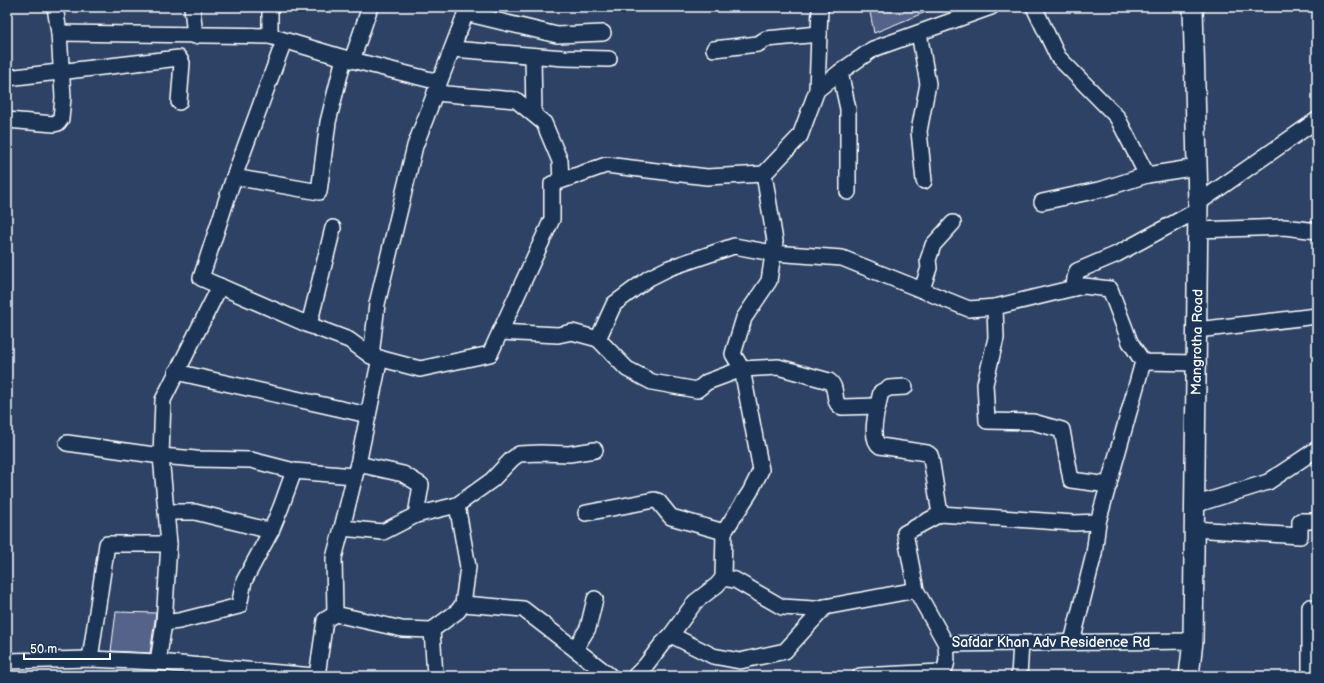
<svg xmlns="http://www.w3.org/2000/svg" width="1324" height="683" viewBox="0 0 1324 683" font-family="'Balsamiq Sans',sans-serif">
  <style>
    .building { fill: #55628a; stroke: #fff }
    .lines { fill: none; stroke-linecap: round; stroke-linejoin: round }
    .minor-casing { stroke: #fff; stroke-width: 18 }
    .major-casing { stroke: #fff; stroke-width: 22 }
    .minor { stroke: #1d3557; stroke-width: 15 }
    .major { stroke: #1d3557; stroke-width: 19 }
    .labels { text-anchor: middle; dominant-baseline: central; stroke-width: 3; stroke-linejoin: round; paint-order: stroke }
    .street-label { font-size: 14px; fill: #fff; stroke: #1d3557 }
  </style>
  <rect width="100%" height="100%" fill="#2e4266"/>
  <filter id="ink" filterUnits="userSpaceOnUse"><feTurbulence type="fractalNoise" baseFrequency=".025" numOctaves="2"/><feDisplacementMap in="SourceGraphic" scale="8" xChannelSelector="R" yChannelSelector="G"/><feConvolveMatrix kernelMatrix="1 2 1 2 8 2 1 2 1" color-interpolation-filters="sRGB"/></filter>
  <g filter="url(#ink)">
    <g class="building">
      <polygon points="869,7 938,7 874,33"/>
      <polygon points="116,612 156,613 150,653 111,651"/>
    </g>
    <g class="lines">
      <g class="minor-casing">
        <g id="minor">
          <polyline points="192,7 195,36"/>
          <polyline points="270,7 270,36 344,58 439,82"/>
          <polyline points="468,7 415,146 377,304 371,356 420,369 490,354 552,219 552,184 606,165 707,177 764,174"/>
          <polyline points="1034,7 1058,57 1117,117 1147,175 1197,167"/>
          <polyline points="465,13 557,35 603,33"/>
          <polyline points="59,33 270,36"/>
          <polyline points="919,33 928,84 919,131 924,181"/>
          <polyline points="284,41 234,177 201,278 309,325 349,340 371,356"/>
          <polyline points="452,49 564,58 609,59"/>
          <polyline points="714,49 758,44 766,39 819,34"/>
          <polyline points="533,56 534,114"/>
          <polyline points="352,60 370,7"/>
          <polyline points="840,72 848,109 848,192"/>
          <polyline points="7,78 179,58 182,63 179,102"/>
          <polyline points="817,90 820,7"/>
          <polyline points="435,93 516,100 544,123 560,161 561,180"/>
          <polyline points="7,120 54,124 58,123 61,119 63,97 59,33 55,7"/>
          <polyline points="234,177 319,192 328,122 344,58"/>
          <polyline points="1042,202 1103,189 1147,175"/>
          <polyline points="1198,203 1317,120"/>
          <polyline points="1198,230 1284,227 1317,231"/>
          <polyline points="220,286 163,400 161,456 196,459 251,460 294,471 354,476"/>
          <polyline points="1074,288 995,307 996,338 985,384 987,421 1033,422 1062,430 1071,480 1109,485"/>
          <polyline points="922,289 929,268 928,260 933,245 953,223"/>
          <polyline points="309,325 333,228"/>
          <polyline points="1197,330 1317,316"/>
          <polyline points="500,332 558,335 572,332 598,339"/>
          <polyline points="380,358 358,464 403,474 421,485 416,515 457,505 492,480 512,459 519,454 540,453 569,454 595,450"/>
          <polyline points="1196,363 1143,362 1130,342 1110,289 1084,286 1074,288 1075,278 1077,271 1117,254 1198,210"/>
          <polyline points="176,372 368,415"/>
          <path d="M905 387 889 388 881 392C878 405 868 438 880 446L927 453 930 455 931 458 940 514"/>
          <path d="M878 406 842 407C831 403 839 388 829 381L778 367 742 369 707 382 697 390 652 382 627 369 598 339 614 304 649 278 669 268 734 246 773 253 842 258 969 309 995 307"/>
          <polyline points="67,443 161,456 169,544 164,623 179,621 239,606 244,581 271,531 281,507 294,471"/>
          <polyline points="357,467 342,528 383,532 416,515"/>
          <polyline points="1194,505 1268,482 1317,449"/>
          <polyline points="166,512 195,512 271,531"/>
          <polyline points="586,513 654,500 658,501 671,517 724,532"/>
          <polyline points="342,528 334,558 335,614 402,629 432,630 458,611 463,604 468,567 457,505"/>
          <polyline points="1194,529 1300,536 1300,521 1317,521"/>
          <polyline points="723,578 724,532 750,492 761,470 742,369 733,354 744,318 769,281 775,241 764,174 800,136 817,90 840,72 873,49 991,7"/>
          <polyline points="916,590 905,533 940,514 1074,523 1098,522"/>
          <polyline points="463,604 523,609 610,676"/>
          <polyline points="1310,607 1310,676"/>
          <polyline points="432,630 435,676"/>
          <polyline points="671,635 713,656 740,661 785,651 825,607"/>
          <polyline points="1072,642 1094,554 1098,522 1143,362"/>
          <polyline points="575,649 588,628 595,599"/>
          <polyline points="90,659 107,544 169,544"/>
          <polyline points="7,661 90,659 158,662 314,676"/>
          <polyline points="158,662 164,623"/>
          <polyline points="317,676 325,620 335,614"/>
          <polyline points="635,676 646,665 662,644 671,635 695,602 717,585 723,578 735,580 782,607 814,609 916,590 946,644 1193,641"/>
          <path d="M860 676 941 672C950 666 946 653 946 644"/>
          <polyline points="1019,676 1021,643"/>
        </g>
      </g>
      <g class="major-casing">
        <polyline id="major" points="1189,676 1193,641 1198,203 1193,7"/>
      </g>
      <use href="#minor" class="minor"/>
      <use href="#major" class="major"/>
    </g>
  </g>
  <g class="labels">
    <g class="street-label">
      <text transform="translate(1197 342) rotate(-89)">Mangrotha Road</text>
      <text x="1051" y="642">Safdar Khan Adv Residence Rd</text>
    </g>
  </g>
  <rect width="1324" height="683" fill="none" stroke="#1d3557" stroke-width="24"/>
  <rect x="12" y="12" width="1300" height="659" fill="none" stroke="#fff" stroke-width="1.5" filter="url(#ink)"/>
  <path d="M24 653v6h86v-6" fill="none" stroke="#ffffff" stroke-width="2"/>
  <text x="30" y="653" font-size="12" fill="#ffffff" stroke="#1d3557" stroke-width="3" paint-order="stroke">50 m</text>
</svg>
